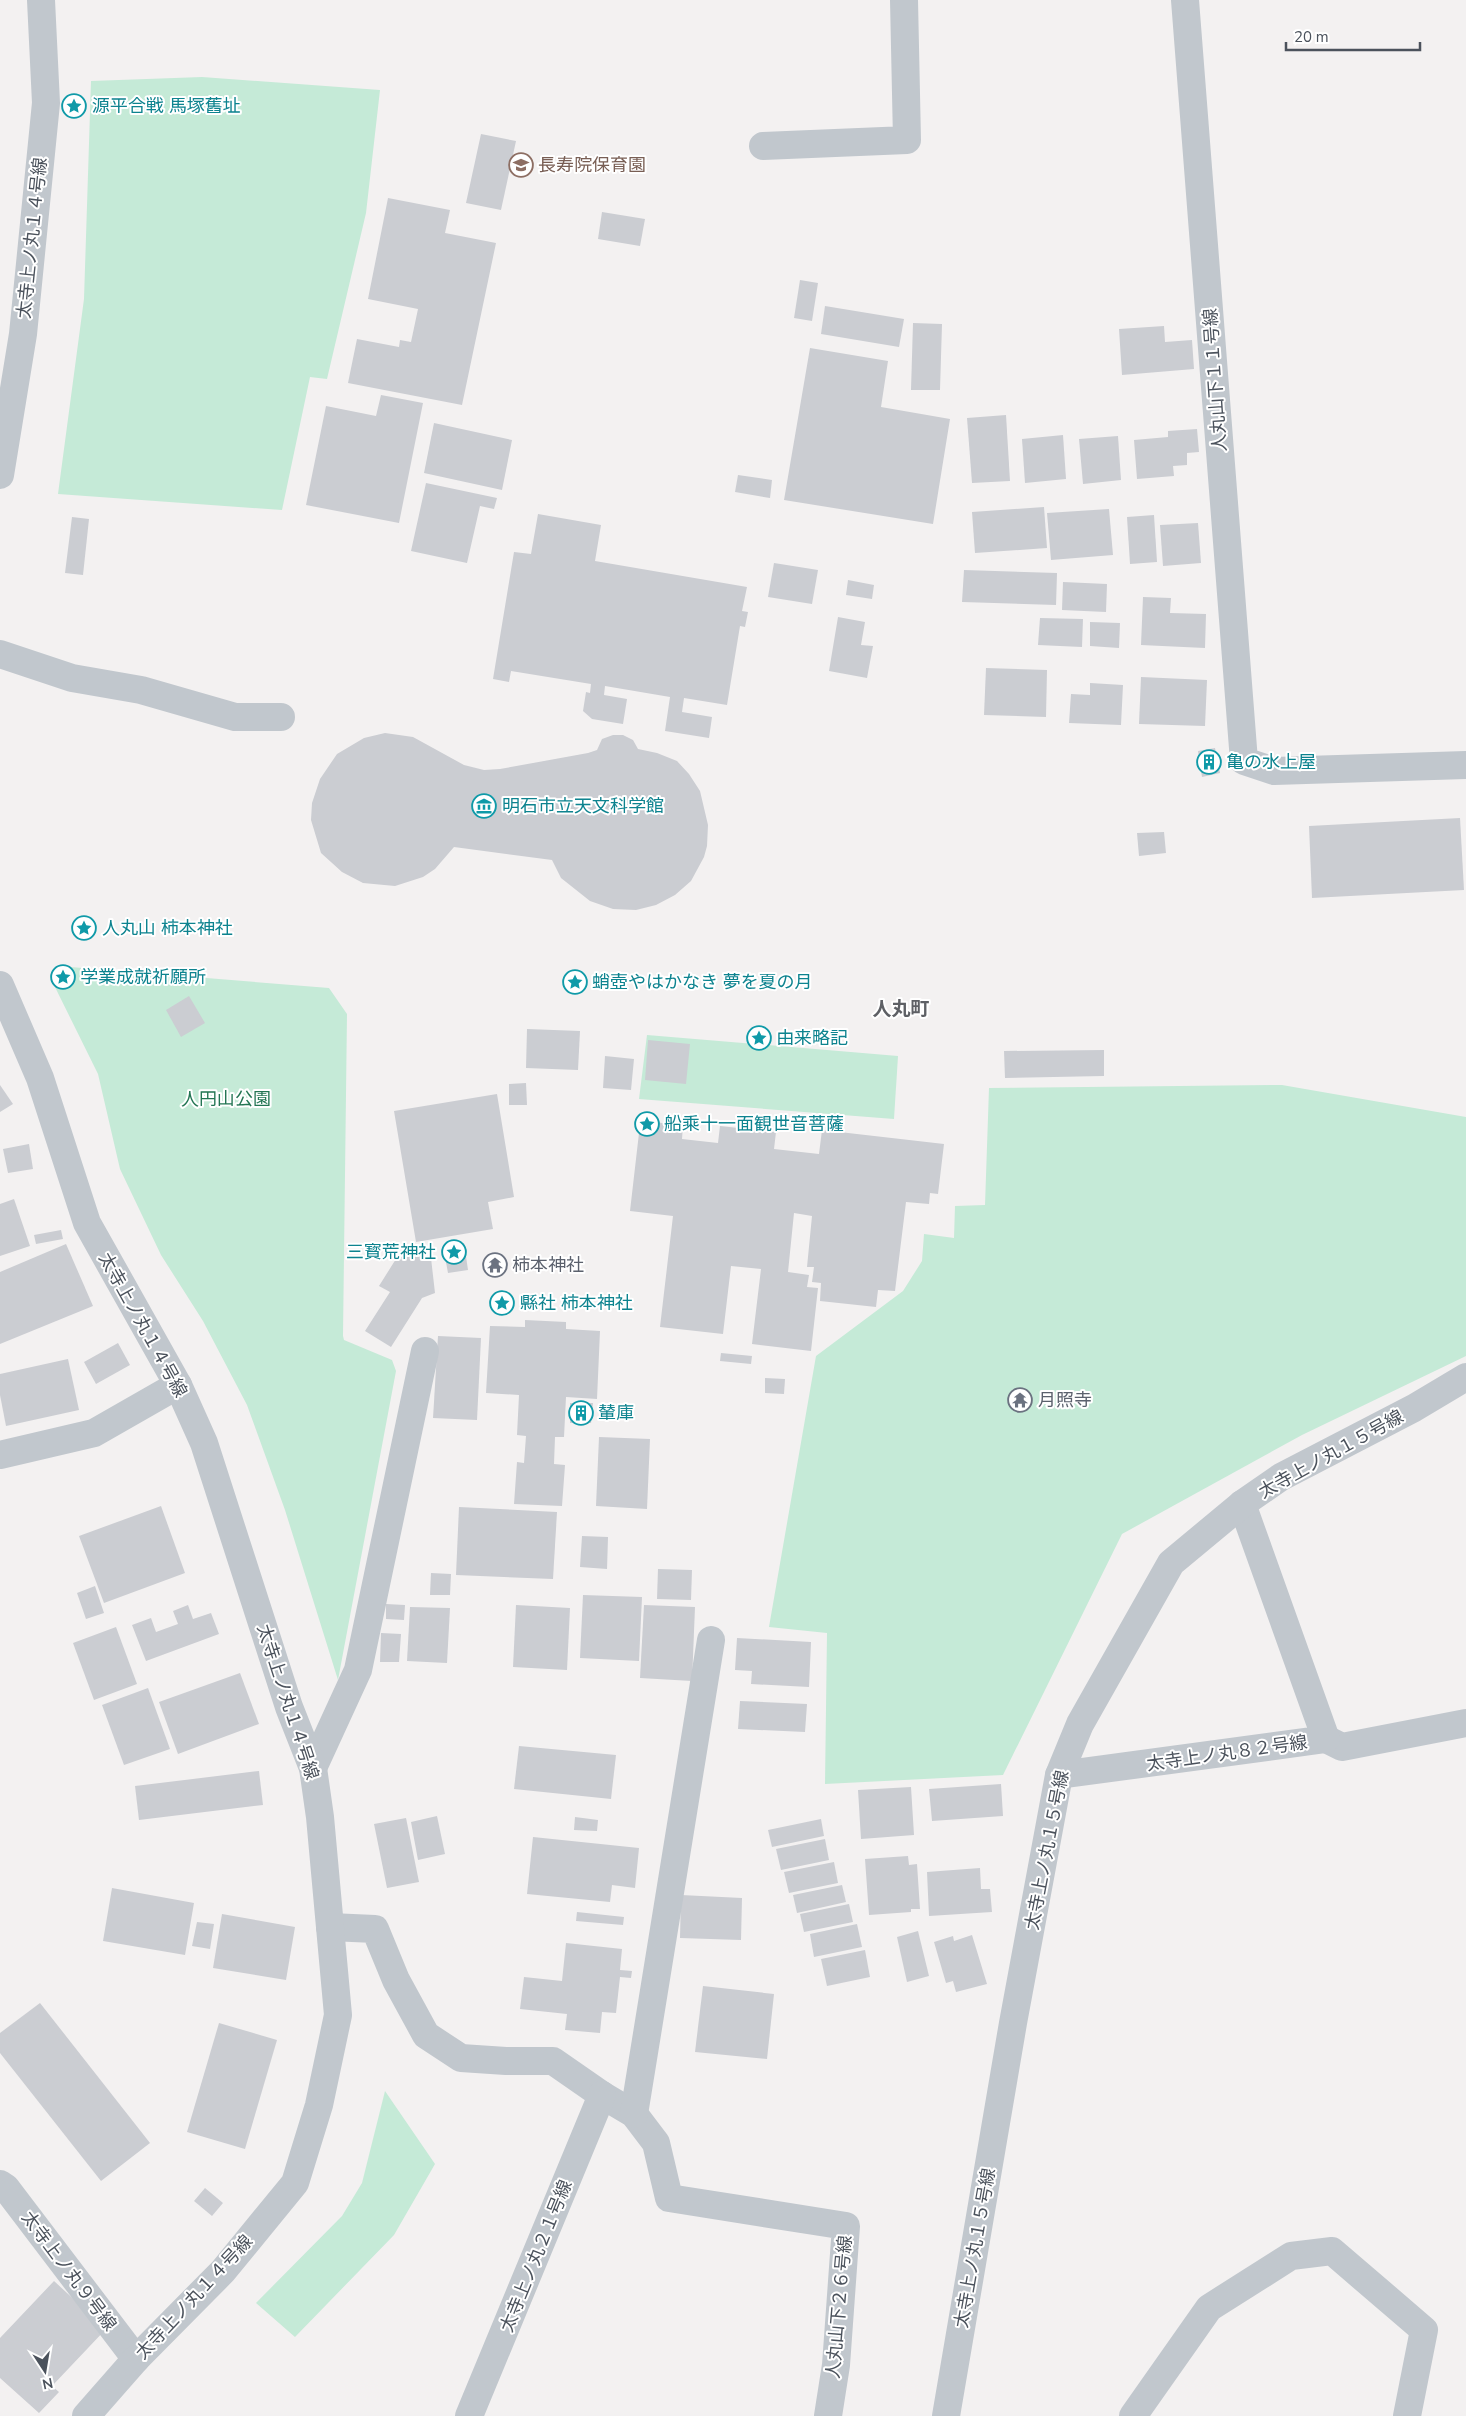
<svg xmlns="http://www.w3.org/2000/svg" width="1466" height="2416" viewBox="0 0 1466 2416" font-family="'Nunito Sans','Noto Sans JP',sans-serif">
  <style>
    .green { fill: #c5ead7 }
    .building { fill: #cbcdd2 }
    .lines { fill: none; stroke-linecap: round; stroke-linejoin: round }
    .service { stroke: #c1c7cd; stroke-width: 28 }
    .minor { stroke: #c1c7cd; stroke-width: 28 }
    .tertiary { stroke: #c1c7cd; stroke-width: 28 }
    .labels { text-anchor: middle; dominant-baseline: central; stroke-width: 4; stroke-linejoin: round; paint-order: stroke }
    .culture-label { font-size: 18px; fill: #0d838f; stroke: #fff; text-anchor: start }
    .education-label { font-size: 18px; fill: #785e54; stroke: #fff; text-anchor: start }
    .street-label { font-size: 18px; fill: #4b525c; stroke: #fff }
    .park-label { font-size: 18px; fill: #237553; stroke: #fff }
    .worship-label { font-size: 18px; fill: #5b616d; stroke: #fff; text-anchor: start }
    .neighbourhood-label { font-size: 19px; font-weight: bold; fill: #5e6065; stroke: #fff }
  </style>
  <rect width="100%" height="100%" fill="#f3f1f1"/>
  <g class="green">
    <polygon points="202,77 380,90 366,213 327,379 310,377 282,510 58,494 84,299 91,81"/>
    <polygon points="58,966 329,988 347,1014 343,1336 344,1340 392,1360 396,1371 338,1680 285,1510 247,1405 203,1321 161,1255 120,1169 98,1074 52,981"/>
    <polygon points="647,1035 898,1056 894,1119 639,1099"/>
    <polygon points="1282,1085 1466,1117 1466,1356 1302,1435 1122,1534 1003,1775 825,1784 827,1633 769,1627 816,1356 903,1291 922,1261 924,1234 954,1238 955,1206 985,1205 989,1088"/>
    <polygon points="385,2091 435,2164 394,2235 295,2337 256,2303 342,2216 362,2183"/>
  </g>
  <g class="building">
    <polygon points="481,134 516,141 501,210 466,203"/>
    <polygon points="388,198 450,210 445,233 496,243 462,405 348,383 357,339 399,347 400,340 411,342 418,309 368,299"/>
    <polygon points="602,212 645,219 640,246 598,239"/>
    <polygon points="800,280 818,283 812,321 794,318"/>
    <polygon points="825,306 904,319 899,347 821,334"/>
    <polygon points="913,323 942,324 940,390 911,390"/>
    <polygon points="1164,326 1165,342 1192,340 1194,369 1122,375 1119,329"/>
    <polygon points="810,348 888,361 881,407 950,419 933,524 784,500"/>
    <polygon points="381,395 423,403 399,523 306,505 326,406 376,416"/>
    <polygon points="1006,415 1010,481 972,483 967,418"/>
    <polygon points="434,423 512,440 502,490 424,473"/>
    <polygon points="1197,429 1199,452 1187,453 1187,465 1173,466 1174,476 1137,479 1134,440 1168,437 1168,431"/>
    <polygon points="1063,435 1066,479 1025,483 1022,439"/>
    <polygon points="1118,436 1121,480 1083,484 1079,439"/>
    <polygon points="738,475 772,480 770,498 735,492"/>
    <polygon points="426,483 497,498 494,509 480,506 467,563 411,551"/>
    <polygon points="1044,507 1047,548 975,553 972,512"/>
    <polygon points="1109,509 1113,555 1051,560 1047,513"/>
    <polygon points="538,514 601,525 595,561 747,587 742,611 748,612 745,627 740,626 727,705 684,698 682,712 712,717 709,738 665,731 670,697 605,686 604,695 627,699 623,724 592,719 583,711 586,692 590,693 591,684 511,671 509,682 493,679 514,552 531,554"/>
    <polygon points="1154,515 1157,562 1130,564 1127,517"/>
    <polygon points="72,517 89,519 83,575 65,573"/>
    <polygon points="1198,523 1201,563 1163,566 1160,525"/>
    <polygon points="774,563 818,570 812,604 768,597"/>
    <polygon points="964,570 1057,573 1056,605 962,602"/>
    <polygon points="848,580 874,585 872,599 846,595"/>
    <polygon points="1063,582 1107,584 1106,612 1062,610"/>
    <polygon points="1143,597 1171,598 1170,613 1206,614 1205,648 1141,645"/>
    <polygon points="838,617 865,622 861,645 873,646 867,678 829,671"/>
    <polygon points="1040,618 1083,619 1082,647 1038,645"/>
    <polygon points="1090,622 1120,623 1119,648 1090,646"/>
    <polygon points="986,668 1047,670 1046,717 984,715"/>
    <polygon points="1141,677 1207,680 1205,726 1139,724"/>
    <polygon points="1090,683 1123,685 1121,725 1069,723 1071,694 1090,695"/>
    <polygon points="385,733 413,737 464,765 484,770 500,769 588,753 597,750 602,739 613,735 623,735 633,740 638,749 657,753 677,761 689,774 700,791 708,825 707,846 704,857 691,881 675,895 656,905 636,910 613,909 590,901 561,878 552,860 454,847 435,869 423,877 395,886 363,883 342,872 321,853 311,820 312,803 320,779 337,754 364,738"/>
    <polygon points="1215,748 1220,773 1202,777 1198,751"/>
    <polygon points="1460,818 1464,890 1312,898 1309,826"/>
    <polygon points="1164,832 1166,853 1139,856 1137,833"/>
    <polygon points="189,996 205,1023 181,1037 166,1010"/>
    <polygon points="527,1029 580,1031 578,1070 526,1068"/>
    <polygon points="648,1040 690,1044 686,1084 645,1080"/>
    <polygon points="1104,1050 1104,1076 1005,1078 1004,1051"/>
    <polygon points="605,1056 634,1059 631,1090 603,1088"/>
    <polygon points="526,1083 527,1105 509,1105 509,1084"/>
    <polygon points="0,1085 13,1104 0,1112"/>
    <polygon points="497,1094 514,1197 488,1202 493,1229 416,1242 394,1111"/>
    <polygon points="652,1122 683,1125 682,1139 718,1143 720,1126 776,1132 774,1149 819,1154 822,1130 944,1144 938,1194 930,1193 929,1204 906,1202 895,1291 878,1290 876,1307 820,1301 821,1283 812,1282 814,1267 807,1267 812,1216 794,1213 788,1272 809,1275 807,1287 818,1288 811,1351 752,1344 761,1269 731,1266 723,1334 660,1327 673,1216 630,1211 639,1133 650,1135"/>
    <polygon points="29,1144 33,1169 8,1173 3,1149"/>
    <polygon points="14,1199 30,1246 0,1256 0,1204"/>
    <polygon points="61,1230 63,1239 36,1244 34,1235"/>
    <polygon points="406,1243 431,1258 435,1293 422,1298 391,1347 365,1331 390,1292 379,1286"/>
    <polygon points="464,1243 468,1270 448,1273 443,1246"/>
    <polygon points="66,1244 93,1306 0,1344 0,1272"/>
    <polygon points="525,1320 566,1322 566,1329 600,1331 597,1399 566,1397 564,1437 555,1437 554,1464 565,1465 562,1506 514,1504 517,1462 524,1463 526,1436 517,1435 519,1395 486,1393 490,1326 525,1327"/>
    <polygon points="438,1336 481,1338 477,1420 433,1418"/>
    <polygon points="118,1343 130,1365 96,1384 84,1362"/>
    <polygon points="721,1353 752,1356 751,1364 720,1361"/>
    <polygon points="68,1359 79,1410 6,1426 0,1395 0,1374"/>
    <polygon points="765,1378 785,1379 784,1394 765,1393"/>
    <polygon points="570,1403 593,1403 591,1423 570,1423"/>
    <polygon points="599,1437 650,1439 647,1509 596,1506"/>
    <polygon points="161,1506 185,1573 104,1603 79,1536"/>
    <polygon points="459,1507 557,1512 553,1579 456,1575"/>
    <polygon points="582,1536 608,1537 607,1569 580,1567"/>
    <polygon points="658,1569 692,1570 691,1600 657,1599"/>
    <polygon points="431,1573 451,1574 450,1595 430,1595"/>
    <polygon points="95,1586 104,1613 86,1619 77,1593"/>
    <polygon points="583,1595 642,1597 639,1661 580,1658"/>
    <polygon points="386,1604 405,1605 404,1620 386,1619"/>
    <polygon points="188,1605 193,1619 211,1613 219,1634 146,1661 132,1625 151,1618 156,1632 178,1624 173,1611"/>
    <polygon points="516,1605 570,1608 567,1670 513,1667"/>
    <polygon points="644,1605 695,1607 692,1681 640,1678"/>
    <polygon points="410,1607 450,1608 447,1663 407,1661"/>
    <polygon points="116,1627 137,1684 94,1700 73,1643"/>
    <polygon points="381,1633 401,1634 399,1662 380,1662"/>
    <polygon points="737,1638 811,1642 809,1687 751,1684 752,1671 735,1670"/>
    <polygon points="240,1673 259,1724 178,1754 159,1702"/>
    <polygon points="148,1688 170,1749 124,1765 102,1705"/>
    <polygon points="740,1701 807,1704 805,1732 738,1729"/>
    <polygon points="519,1746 616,1755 611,1799 514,1789"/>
    <polygon points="259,1771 263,1805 139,1820 135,1786"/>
    <polygon points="1001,1784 1003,1816 932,1821 929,1789"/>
    <polygon points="911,1787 914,1835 861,1839 858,1790"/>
    <polygon points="437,1816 445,1854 418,1860 411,1822"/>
    <polygon points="575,1817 598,1820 597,1831 574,1830"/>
    <polygon points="406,1818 419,1882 387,1888 374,1824"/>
    <polygon points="821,1819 824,1836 772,1847 768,1830"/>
    <polygon points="533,1837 639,1848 635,1888 612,1885 610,1902 527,1894"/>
    <polygon points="825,1839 829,1860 781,1870 776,1849"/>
    <polygon points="908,1856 909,1865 917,1864 920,1909 911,1909 911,1912 869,1915 865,1859"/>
    <polygon points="834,1862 838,1883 789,1893 784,1872"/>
    <polygon points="980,1868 981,1889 990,1889 992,1912 929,1916 927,1872"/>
    <polygon points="842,1885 846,1902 797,1913 793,1895"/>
    <polygon points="112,1888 194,1903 185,1955 103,1941"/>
    <polygon points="681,1895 742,1898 741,1940 680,1938"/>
    <polygon points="849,1904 853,1922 804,1932 800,1914"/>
    <polygon points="577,1912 624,1917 623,1925 576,1921"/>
    <polygon points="222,1914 295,1927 286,1980 213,1968"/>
    <polygon points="197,1922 214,1924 210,1949 192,1946"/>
    <polygon points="857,1924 862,1947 814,1957 810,1934"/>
    <polygon points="918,1931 929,1976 907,1982 897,1937"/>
    <polygon points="972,1935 987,1984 956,1992 953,1981 946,1983 934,1942 953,1936 954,1941"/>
    <polygon points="566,1943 622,1949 620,1970 632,1971 631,1978 620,1977 616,2013 602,2012 600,2033 565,2030 567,2014 520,2009 524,1977 562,1981"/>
    <polygon points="865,1950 870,1977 827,1986 821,1959"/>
    <polygon points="703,1986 774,1994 767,2059 695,2052"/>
    <polygon points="40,2003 150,2143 101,2181 0,2053 0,2033"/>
    <polygon points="219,2023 277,2040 245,2149 187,2132"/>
    <polygon points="205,2188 223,2203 212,2216 194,2201"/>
    <polygon points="54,2281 106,2329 52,2386 59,2392 39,2413 0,2378 0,2338"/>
  </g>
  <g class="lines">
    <g class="service">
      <polyline points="0,654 72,678 141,690 235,717 281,717"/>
      <polyline points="1326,1739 1342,1747 1466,1723"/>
      <polyline points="313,1768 358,1670 425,1351"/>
    </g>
    <g class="minor">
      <polyline points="1185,0 1244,761 1274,771 1466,765"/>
      <polyline points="763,146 907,140 904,0"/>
      <polyline points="0,1455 94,1433 178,1385"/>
      <polyline points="1059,1775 1326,1739 1242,1504"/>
      <polyline points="330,1927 375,1929 396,1980 426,2035 461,2058 506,2061 553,2061 602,2095 634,2114 656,2143 669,2198 846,2226 836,2365 828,2416"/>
      <polyline points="634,2114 711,1640"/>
      <polyline points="0,2184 6,2188 136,2359"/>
      <polyline points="469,2416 602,2095"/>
      <polyline points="946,2416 1013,2023 1059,1775 1080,1724 1171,1563 1242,1504 1281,1477 1414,1408 1466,1377"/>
      <polyline points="1133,2416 1209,2308 1291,2256 1332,2251 1424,2330 1407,2416"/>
    </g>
    <g class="tertiary">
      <polyline points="0,475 23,334 46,103 41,0"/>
      <polyline points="0,985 40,1078 87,1223 178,1385 204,1443 289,1707 313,1768 320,1817 338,2015 319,2105 295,2183 223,2271 136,2359 86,2416"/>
    </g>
  </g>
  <defs>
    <g id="sight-ring" transform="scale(1.25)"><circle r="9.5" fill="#fff" stroke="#0f9aa8" stroke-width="1.5"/><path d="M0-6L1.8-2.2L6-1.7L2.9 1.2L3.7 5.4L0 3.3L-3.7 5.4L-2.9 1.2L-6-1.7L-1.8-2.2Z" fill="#0f9aa8"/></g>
    <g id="school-ring" transform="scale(1.25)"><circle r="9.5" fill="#fff" stroke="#8d6e63" stroke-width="1.5"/><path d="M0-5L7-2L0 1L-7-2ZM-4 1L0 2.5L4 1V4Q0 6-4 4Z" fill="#8d6e63"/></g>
    <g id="building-ring" transform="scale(1.25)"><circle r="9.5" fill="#fff" stroke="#0f9aa8" stroke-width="1.5"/><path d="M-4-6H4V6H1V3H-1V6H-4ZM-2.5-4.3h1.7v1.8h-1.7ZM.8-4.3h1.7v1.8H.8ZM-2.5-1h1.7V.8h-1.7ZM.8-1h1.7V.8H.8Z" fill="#0f9aa8"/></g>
    <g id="museum-ring" transform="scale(1.25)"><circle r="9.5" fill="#fff" stroke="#0f9aa8" stroke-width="1.5"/><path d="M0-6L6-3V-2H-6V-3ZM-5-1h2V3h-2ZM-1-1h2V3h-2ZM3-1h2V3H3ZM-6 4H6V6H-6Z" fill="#0f9aa8"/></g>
    <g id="temple-ring" transform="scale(1.25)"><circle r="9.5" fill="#fff" stroke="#6b7280" stroke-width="1.5"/><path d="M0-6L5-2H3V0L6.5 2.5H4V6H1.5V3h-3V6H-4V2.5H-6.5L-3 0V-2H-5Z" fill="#6b7280"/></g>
  </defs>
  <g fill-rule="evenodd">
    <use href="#sight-ring" x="74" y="106"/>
    <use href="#school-ring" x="521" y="165"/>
    <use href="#building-ring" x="1209" y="762"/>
    <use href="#museum-ring" x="484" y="806"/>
    <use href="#sight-ring" x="84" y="928"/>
    <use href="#sight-ring" x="63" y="977"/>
    <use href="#sight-ring" x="575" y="982"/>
    <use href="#sight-ring" x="759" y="1038"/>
    <use href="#sight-ring" x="647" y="1124"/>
    <use href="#sight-ring" x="454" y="1252"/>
    <use href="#temple-ring" x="495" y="1265"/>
    <use href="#sight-ring" x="502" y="1303"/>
    <use href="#temple-ring" x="1020" y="1400"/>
    <use href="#building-ring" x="581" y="1413"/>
  </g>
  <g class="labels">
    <g class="culture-label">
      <text x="92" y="106">源平合戦 馬塚舊址</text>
      <text x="1226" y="762">亀の水上屋</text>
      <text x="502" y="806">明石市立天文科学館</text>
      <text x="102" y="928">人丸山 柿本神社</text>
      <text x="80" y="977">学業成就祈願所</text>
      <text x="592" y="982">蛸壺やはかなき 夢を夏の月</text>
      <text x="776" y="1038">由来略記</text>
      <text x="664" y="1124">船乘十一面観世音菩薩</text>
      <text x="436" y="1252" text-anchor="end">三寳荒神社</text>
      <text x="520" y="1303">縣社 柿本神社</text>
      <text x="598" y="1413">輦庫</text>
    </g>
    <g class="education-label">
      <text x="538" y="165">長寿院保育園</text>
    </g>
    <g class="street-label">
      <text transform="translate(32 238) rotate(-84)">太寺上ノ丸１４号線</text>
      <text transform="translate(1215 380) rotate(-94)">人丸山下１１号線</text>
      <text transform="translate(143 1325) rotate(61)">太寺上ノ丸１４号線</text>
      <text transform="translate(1331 1454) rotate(-29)">太寺上ノ丸１５号線</text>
      <text transform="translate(288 1702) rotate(72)">太寺上ノ丸１４号線</text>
      <text transform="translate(1227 1753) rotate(-8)">太寺上ノ丸８２号線</text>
      <text transform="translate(1047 1850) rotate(-79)">太寺上ノ丸１５号線</text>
      <text transform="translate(975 2248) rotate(-80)">太寺上ノ丸１５号線</text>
      <text transform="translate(536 2256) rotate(-68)">太寺上ノ丸２１号線</text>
      <text transform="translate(69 2271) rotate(53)">太寺上ノ丸９号線</text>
      <text transform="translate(194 2297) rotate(-47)">太寺上ノ丸１４号線</text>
      <text transform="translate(839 2307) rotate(-85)">人丸山下２６号線</text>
    </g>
    <g class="park-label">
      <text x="226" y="1099">人円山公園</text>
    </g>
    <g class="worship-label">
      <text x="512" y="1265">柿本神社</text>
      <text x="1038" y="1400">月照寺</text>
    </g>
    <g class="neighbourhood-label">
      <text x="901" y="1009">人丸町</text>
    </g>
  </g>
  <g transform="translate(45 2371) rotate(168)" stroke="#ffffff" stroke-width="4" paint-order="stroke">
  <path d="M0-4L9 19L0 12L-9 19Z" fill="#4b525c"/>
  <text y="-8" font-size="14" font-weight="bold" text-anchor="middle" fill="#4b525c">N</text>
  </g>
  <path d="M1286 42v8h134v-8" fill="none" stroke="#4b525c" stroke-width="2.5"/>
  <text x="1294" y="42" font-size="15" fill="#4b525c" stroke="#ffffff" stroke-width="4" paint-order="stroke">20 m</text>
</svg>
